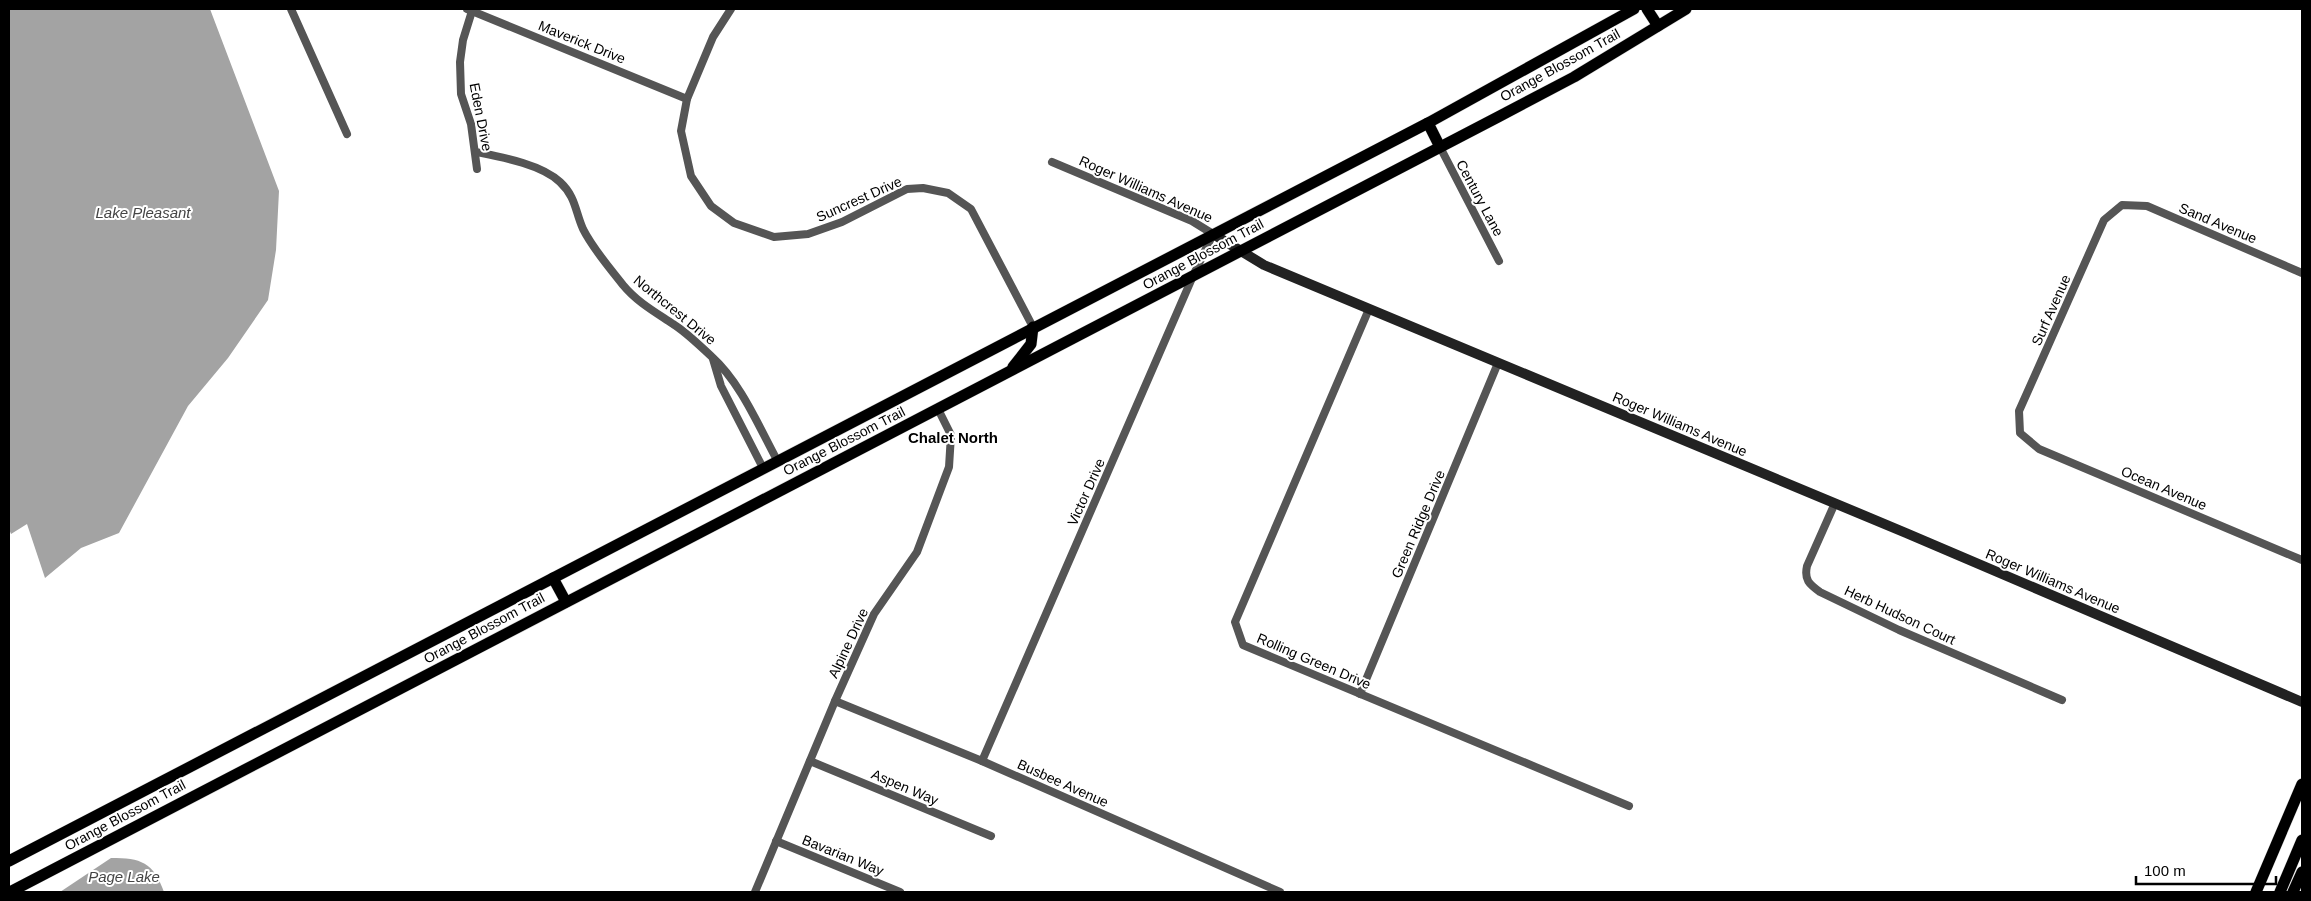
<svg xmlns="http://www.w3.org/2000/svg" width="2311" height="901" viewBox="0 0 2311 901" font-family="Arial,sans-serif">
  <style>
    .water { fill: #a3a3a3 }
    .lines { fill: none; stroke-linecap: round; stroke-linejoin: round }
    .primary-casing { stroke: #dbdbdb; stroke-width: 12 }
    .street { stroke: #555; stroke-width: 8 }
    .secondary { stroke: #222; stroke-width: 10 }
    .primary { stroke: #000; stroke-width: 11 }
    .labels { text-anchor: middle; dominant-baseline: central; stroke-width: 4; stroke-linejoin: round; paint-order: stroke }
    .street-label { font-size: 14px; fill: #000; stroke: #fff }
    .water-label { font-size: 15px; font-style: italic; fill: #444; stroke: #fff }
    .neighbourhood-label { font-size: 15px; font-weight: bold; fill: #000; stroke: #fff }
  </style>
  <rect width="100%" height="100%" fill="#fff"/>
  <g class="water">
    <polygon points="9,9 210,9 279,191 276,250 268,300 228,358 188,406 119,533 81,548 45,578 27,524 11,534 9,529"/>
    <path d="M111 858C141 858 153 862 164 892H60Z"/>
  </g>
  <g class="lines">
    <g class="primary-casing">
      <g id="primary">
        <polyline points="1647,9 1658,26"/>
        <polyline points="1428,123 1440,147"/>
        <polyline points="1013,367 1031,344 1033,327"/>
        <polyline points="553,578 566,602"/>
        <polyline points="9,861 1428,123 1634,9"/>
        <polyline points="10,892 1498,117 1574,77 1686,9"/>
        <polyline points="2256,892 2302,784"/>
        <polyline points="2280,892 2302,840"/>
        <polyline points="2293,892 2302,872"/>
      </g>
    </g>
    <g class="street">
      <polyline points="291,9 347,134"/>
      <polyline points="467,9 687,99"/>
      <polyline points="731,9 713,37 687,99 681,131 691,176 711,206 734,223 774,237 808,234 842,222 907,189 923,188 948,193 971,209 1033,327"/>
      <polyline points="472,11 463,40 460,62 461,94 471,124 477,169"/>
      <polyline points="1440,147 1499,261"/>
      <path d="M476 152C501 157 541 164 560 182 576 197 575 211 583 229 593 249 609 267 623 285 637 302 655 312 673 324 686 332 699 345 711 356 741 383 758 425 777 460"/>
      <polyline points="2302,273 2147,206 2122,205 2104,220 2019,411 2020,433 2039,449 2302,560"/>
      <polyline points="1369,309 1235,622 1243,645 1629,806"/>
      <polyline points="713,359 721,386 763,468"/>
      <path d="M1835 503 1807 566C1804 580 1809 584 1820 592L1899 630 2062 700"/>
      <polyline points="1360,694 1498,363"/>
      <polyline points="835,701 982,761 1280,892"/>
      <polyline points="810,761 991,836"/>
      <polyline points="982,761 1193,276 1213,234 1192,221 1052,162"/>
      <polyline points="776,841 900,892"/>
      <polyline points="755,892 835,701 874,614 917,552 949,467 951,435 938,409"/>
    </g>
    <polyline class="secondary" points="1213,234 1264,265 1906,533 2302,702"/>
    <use href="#primary" class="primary"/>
  </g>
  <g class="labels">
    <g class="street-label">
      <text transform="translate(582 42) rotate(22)">Maverick Drive</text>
      <text transform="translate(1560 65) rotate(-29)">Orange Blossom Trail</text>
      <text transform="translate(481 117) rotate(79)">Eden Drive</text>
      <text transform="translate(1146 189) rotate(24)">Roger Williams Avenue</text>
      <text transform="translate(1480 198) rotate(62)">Century Lane</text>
      <text transform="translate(859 199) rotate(-24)">Suncrest Drive</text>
      <text transform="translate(2218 223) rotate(23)">Sand Avenue</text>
      <text transform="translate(1203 254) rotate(-28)">Orange Blossom Trail</text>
      <text transform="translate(675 310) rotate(39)">Northcrest Drive</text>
      <text transform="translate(2051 310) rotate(-66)">Surf Avenue</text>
      <text transform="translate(1680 424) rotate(23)">Roger Williams Avenue</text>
      <text transform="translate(844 441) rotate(-27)">Orange Blossom Trail</text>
      <text transform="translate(2164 488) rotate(23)">Ocean Avenue</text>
      <text transform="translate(1086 492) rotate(-66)">Victor Drive</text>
      <text transform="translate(1418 524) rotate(-67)">Green Ridge Drive</text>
      <text transform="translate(2053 581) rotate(23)">Roger Williams Avenue</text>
      <text transform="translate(1900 615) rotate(25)">Herb Hudson Court</text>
      <text transform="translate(484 628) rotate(-28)">Orange Blossom Trail</text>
      <text transform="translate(848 643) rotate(-65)">Alpine Drive</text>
      <text transform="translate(1314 661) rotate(23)">Rolling Green Drive</text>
      <text transform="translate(1063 783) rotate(24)">Busbee Avenue</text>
      <text transform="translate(905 787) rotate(23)">Aspen Way</text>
      <text transform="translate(125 815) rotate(-28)">Orange Blossom Trail</text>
      <text transform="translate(843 855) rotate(22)">Bavarian Way</text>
    </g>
    <g class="water-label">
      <text x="143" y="212">Lake Pleasant</text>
      <text x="124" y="876">Page Lake</text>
    </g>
    <g class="neighbourhood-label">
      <text x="953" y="437">Chalet North</text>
    </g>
  </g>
  <rect width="2311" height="901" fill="none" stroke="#000000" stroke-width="20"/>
  <path d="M2136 876v8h140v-8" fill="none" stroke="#000000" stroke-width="2.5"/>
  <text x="2144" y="876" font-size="15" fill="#000000" stroke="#ffffff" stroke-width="4" paint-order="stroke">100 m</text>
</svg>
